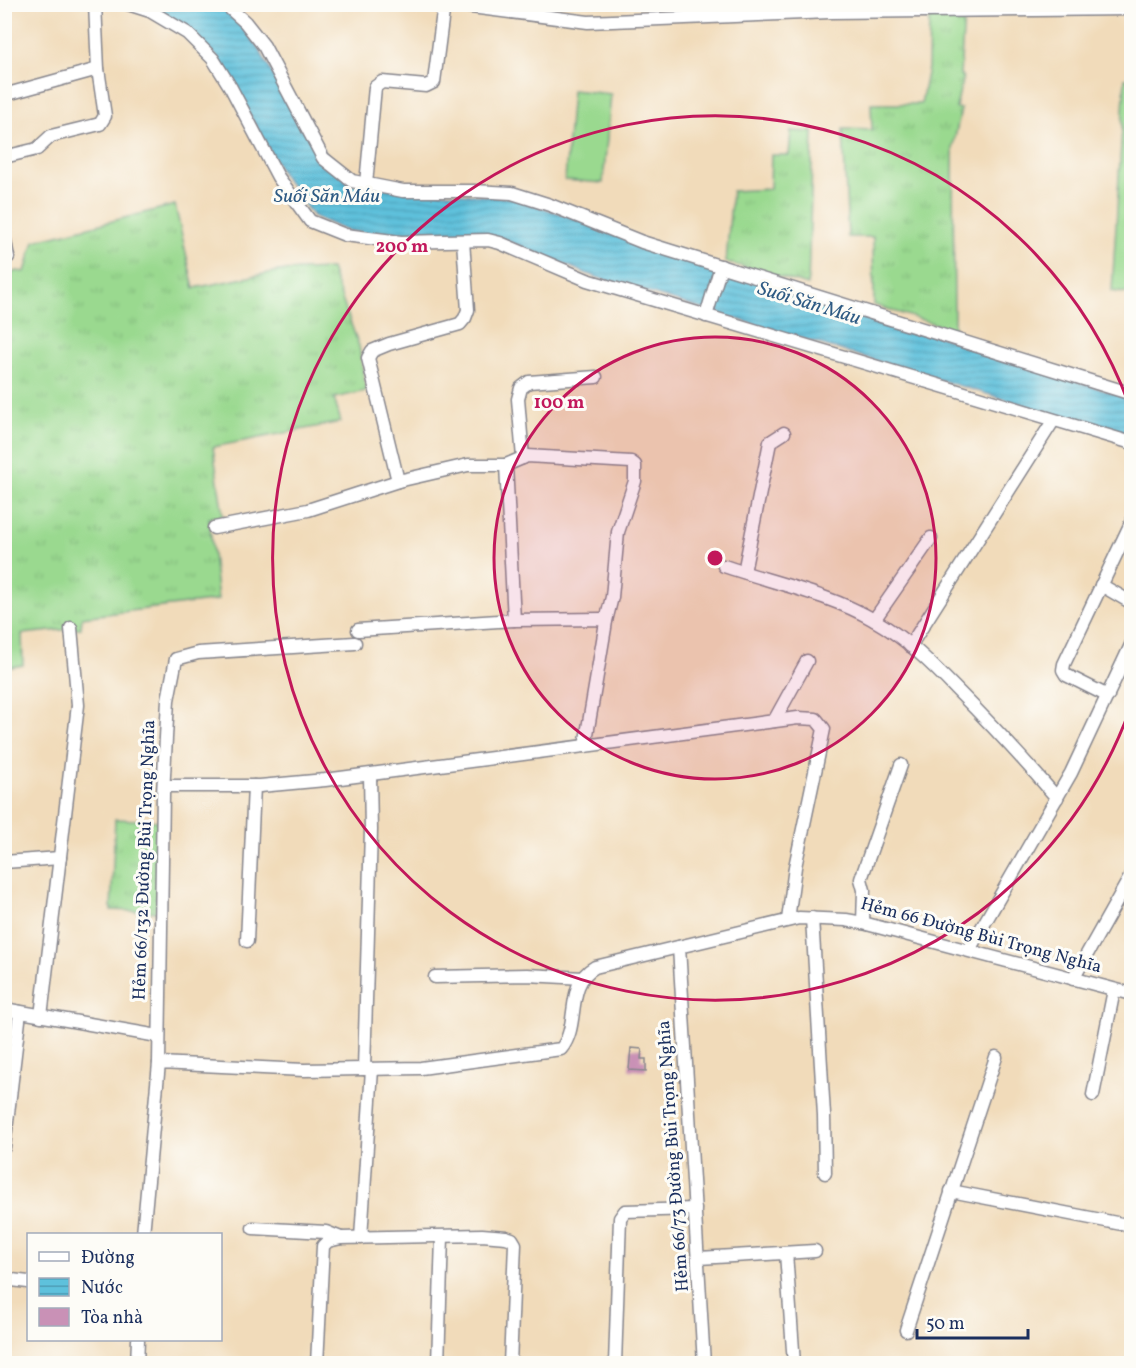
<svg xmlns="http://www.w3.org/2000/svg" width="1136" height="1368" viewBox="0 0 1136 1368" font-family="Vollkorn,serif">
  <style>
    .grass { fill: url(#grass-tufts); stroke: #5a8476; stroke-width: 1.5 }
    .pitch { fill: #9ad98f; stroke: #5a8476; stroke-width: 1.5 }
    .water { fill: url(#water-rules); stroke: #3c789d; stroke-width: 1.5 }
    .building { fill: #c991b6 }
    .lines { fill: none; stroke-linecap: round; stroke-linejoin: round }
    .minor-casing { stroke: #86858c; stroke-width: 15 }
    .minor { stroke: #fff; stroke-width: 12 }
    .ring { fill: none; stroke: #c2185b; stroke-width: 3 }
    .labels { text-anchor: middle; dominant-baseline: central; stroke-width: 6; stroke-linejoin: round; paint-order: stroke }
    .street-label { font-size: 18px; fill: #1b2f5e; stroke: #fdfcf7 }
    .water-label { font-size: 20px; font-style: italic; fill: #2f5b84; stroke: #fdfcf7 }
    .centre { fill: #c2185b; stroke: #fdfcf7; stroke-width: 3 }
    .ring-label { font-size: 18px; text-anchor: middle; font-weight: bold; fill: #c2185b; stroke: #fdfcf7; stroke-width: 6; stroke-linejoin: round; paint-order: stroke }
  </style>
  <defs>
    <pattern id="grass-tufts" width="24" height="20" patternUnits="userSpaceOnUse" patternTransform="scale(1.5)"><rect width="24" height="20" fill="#9ad98f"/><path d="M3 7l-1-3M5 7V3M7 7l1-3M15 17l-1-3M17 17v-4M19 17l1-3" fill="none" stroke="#84bb7e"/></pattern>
    <pattern id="water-rules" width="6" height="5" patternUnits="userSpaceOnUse" patternTransform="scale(1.5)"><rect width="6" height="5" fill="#5ec1dc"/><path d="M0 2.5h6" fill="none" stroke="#4d9db6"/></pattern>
  </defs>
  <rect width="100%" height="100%" fill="#fdfcf7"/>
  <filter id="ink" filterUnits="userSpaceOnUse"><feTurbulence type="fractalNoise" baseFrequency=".0167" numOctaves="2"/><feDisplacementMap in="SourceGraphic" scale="12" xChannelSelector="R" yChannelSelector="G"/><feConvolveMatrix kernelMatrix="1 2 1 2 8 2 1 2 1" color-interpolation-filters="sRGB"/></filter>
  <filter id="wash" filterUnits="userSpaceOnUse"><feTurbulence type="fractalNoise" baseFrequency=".008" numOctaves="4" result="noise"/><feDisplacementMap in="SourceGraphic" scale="24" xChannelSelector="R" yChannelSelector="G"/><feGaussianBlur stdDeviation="1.35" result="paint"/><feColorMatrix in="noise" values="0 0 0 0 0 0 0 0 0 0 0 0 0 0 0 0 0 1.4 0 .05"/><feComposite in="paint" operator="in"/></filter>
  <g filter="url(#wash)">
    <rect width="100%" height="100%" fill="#f1dbba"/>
    <g class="grass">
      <polygon points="929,17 964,17 960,75 963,76 956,108 961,109 953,147 954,330 874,305 873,237 848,237 843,129 872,130 871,104 921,104 928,68"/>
      <polygon points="791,131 813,132 808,285 726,262 732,191 770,189 771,155 789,155"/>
      <polygon points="175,205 194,288 279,271 331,269 359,346 366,391 334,398 341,422 213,447 223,516 209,518 218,600 82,617 81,628 22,634 23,665 5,668 5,277 16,271 25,272 34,241"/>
      <polygon points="115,819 159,821 156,912 111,910"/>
    </g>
    <g class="pitch">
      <polygon points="1125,79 1132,79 1131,294 1112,291"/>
      <polygon points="572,90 611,94 603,183 565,180"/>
    </g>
    <polygon class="water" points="147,5 217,5 241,25 259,49 286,100 349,185 512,198 1131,399 1131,437 593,276 503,239 402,237 347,231 313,216 283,175 217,56"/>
    <g id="blocks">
      <polygon class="building" points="631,1048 642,1049 641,1059 646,1059 646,1071 629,1070"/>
    </g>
  </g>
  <g filter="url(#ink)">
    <use href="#blocks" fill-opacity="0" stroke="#86858c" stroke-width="1.5"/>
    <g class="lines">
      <g class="minor-casing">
        <g id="minor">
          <polyline points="128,4 150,11 187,33 213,59 231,88 278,177 310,221 345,235 401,242 488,240 500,243 587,280 1132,443"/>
          <polyline points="225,4 245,22 264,46 323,158 352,181 403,191 474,191 512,193 550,205 642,242 1132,394"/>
          <polyline points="448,4 588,22 830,12 1132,9"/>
          <polyline points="4,95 98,69"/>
          <polyline points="4,157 37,149 51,136 100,124 105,116 98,69 95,4"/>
          <polyline points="366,184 375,87 382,82 426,86 434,82 444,4"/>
          <polyline points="4,236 8,257"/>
          <polyline points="706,316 721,266"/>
          <polyline points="523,458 518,399 521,388 529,382 596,377"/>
          <polyline points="506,465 527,456 631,462 635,465 635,481 618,532 612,597 606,621"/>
          <polyline points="398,481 368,358 372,351 389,344 460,324 465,318 468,310 463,241"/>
          <polyline points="214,528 308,510 398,481 468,465 506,465 514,620"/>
          <path d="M724 566C774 583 829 594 874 620 906 638 933 665 958 691 992 725 1025 761 1057 798"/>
          <polyline points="744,572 770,442 784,433"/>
          <polyline points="1101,585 1132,603"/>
          <polyline points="874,620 931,538"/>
          <polyline points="358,630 514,620 604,619 606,621 605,628 585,746"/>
          <polyline points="910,646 1053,421"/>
          <polyline points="1108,696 1066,675 1063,670 1064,664 1132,521"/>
          <polyline points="774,721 807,661"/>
          <polyline points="164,786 260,786 325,780 798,718 816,719 824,729 795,867 788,920"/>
          <polyline points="4,862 60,858"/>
          <polyline points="812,918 824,1115 825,1173"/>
          <polyline points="863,923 864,890 861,879 901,765"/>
          <polyline points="247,941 254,786"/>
          <polyline points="679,947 704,1364"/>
          <polyline points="969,950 1071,773 1132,643"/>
          <polyline points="435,977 527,975 583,978"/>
          <polyline points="1073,979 1132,874"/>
          <polyline points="4,1009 158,1036"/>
          <polyline points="41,1016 78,705 71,628"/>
          <polyline points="159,1063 163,794 168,700 176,659 198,653 355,643"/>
          <polyline points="364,1069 371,830 370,775"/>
          <polyline points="1093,1095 1114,990"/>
          <polyline points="4,1147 20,1012"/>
          <polyline points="951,1191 1132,1226"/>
          <polyline points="253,1228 326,1232 341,1238"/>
          <path d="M143 1234 159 1063 304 1070 421 1068 561 1049C581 1025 564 984 595 967L799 918 846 920 863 923 1132 994"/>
          <polyline points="361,1238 372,1069"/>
          <polyline points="786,1253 794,1364"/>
          <polyline points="699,1258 815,1251"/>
          <polyline points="4,1279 28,1282"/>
          <polyline points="906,1330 996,1057"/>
          <polyline points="137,1364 138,1340"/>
          <polyline points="317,1364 323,1246 328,1241 341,1238 482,1235 506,1237 512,1239 515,1244 510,1364"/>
          <polyline points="438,1364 442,1237"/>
          <polyline points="615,1364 620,1218 625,1211 695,1209"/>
        </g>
      </g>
      <use href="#minor" class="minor"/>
    </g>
  </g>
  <circle cx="715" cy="558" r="221" fill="#c2185b" fill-opacity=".12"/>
  <g class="ring">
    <circle cx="715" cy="558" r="221"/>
    <path d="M1130 709A442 442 0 1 1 1130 407"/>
  </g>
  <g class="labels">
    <g class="street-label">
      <text transform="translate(145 860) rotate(-88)">Hẻm 66/132 Đường Bùi Trọng Nghĩa</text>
      <text transform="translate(981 936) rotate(15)">Hẻm 66 Đường Bùi Trọng Nghĩa</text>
      <text transform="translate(674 1156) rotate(-94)">Hẻm 66/73 Đường Bùi Trọng Nghĩa</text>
    </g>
    <g class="water-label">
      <text x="327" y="197">Suối Săn Máu</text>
      <text transform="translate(809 304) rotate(17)">Suối Săn Máu</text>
    </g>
  </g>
  <circle cx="715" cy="558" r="9" class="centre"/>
  <g class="ring-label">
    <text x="402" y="252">200 m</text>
    <text x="559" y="408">100 m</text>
  </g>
  <rect width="1136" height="1368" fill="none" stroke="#fdfcf7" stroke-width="24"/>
  <rect x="27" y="1233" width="195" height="108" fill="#fdfcf7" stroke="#a3aaba" stroke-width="1.5"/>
  <rect x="39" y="1252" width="30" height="9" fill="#ffffff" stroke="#a3aaba" stroke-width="1.5"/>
  <text x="81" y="1263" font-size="18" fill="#1b2f5e">Đường</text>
  <rect x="39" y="1278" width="30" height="18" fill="url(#water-rules)" stroke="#a3aaba" stroke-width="1.5"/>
  <text x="81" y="1293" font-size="18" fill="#1b2f5e">Nước</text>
  <rect x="39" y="1308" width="30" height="18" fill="#c991b6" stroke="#a3aaba" stroke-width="1.5"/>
  <text x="81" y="1323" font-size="18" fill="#1b2f5e">Tòa nhà</text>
  <path d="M917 1329v9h111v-9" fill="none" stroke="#1b2f5e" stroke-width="3"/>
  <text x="926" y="1329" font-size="18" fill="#1b2f5e" stroke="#fdfcf7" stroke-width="4.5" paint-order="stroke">50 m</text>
</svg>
